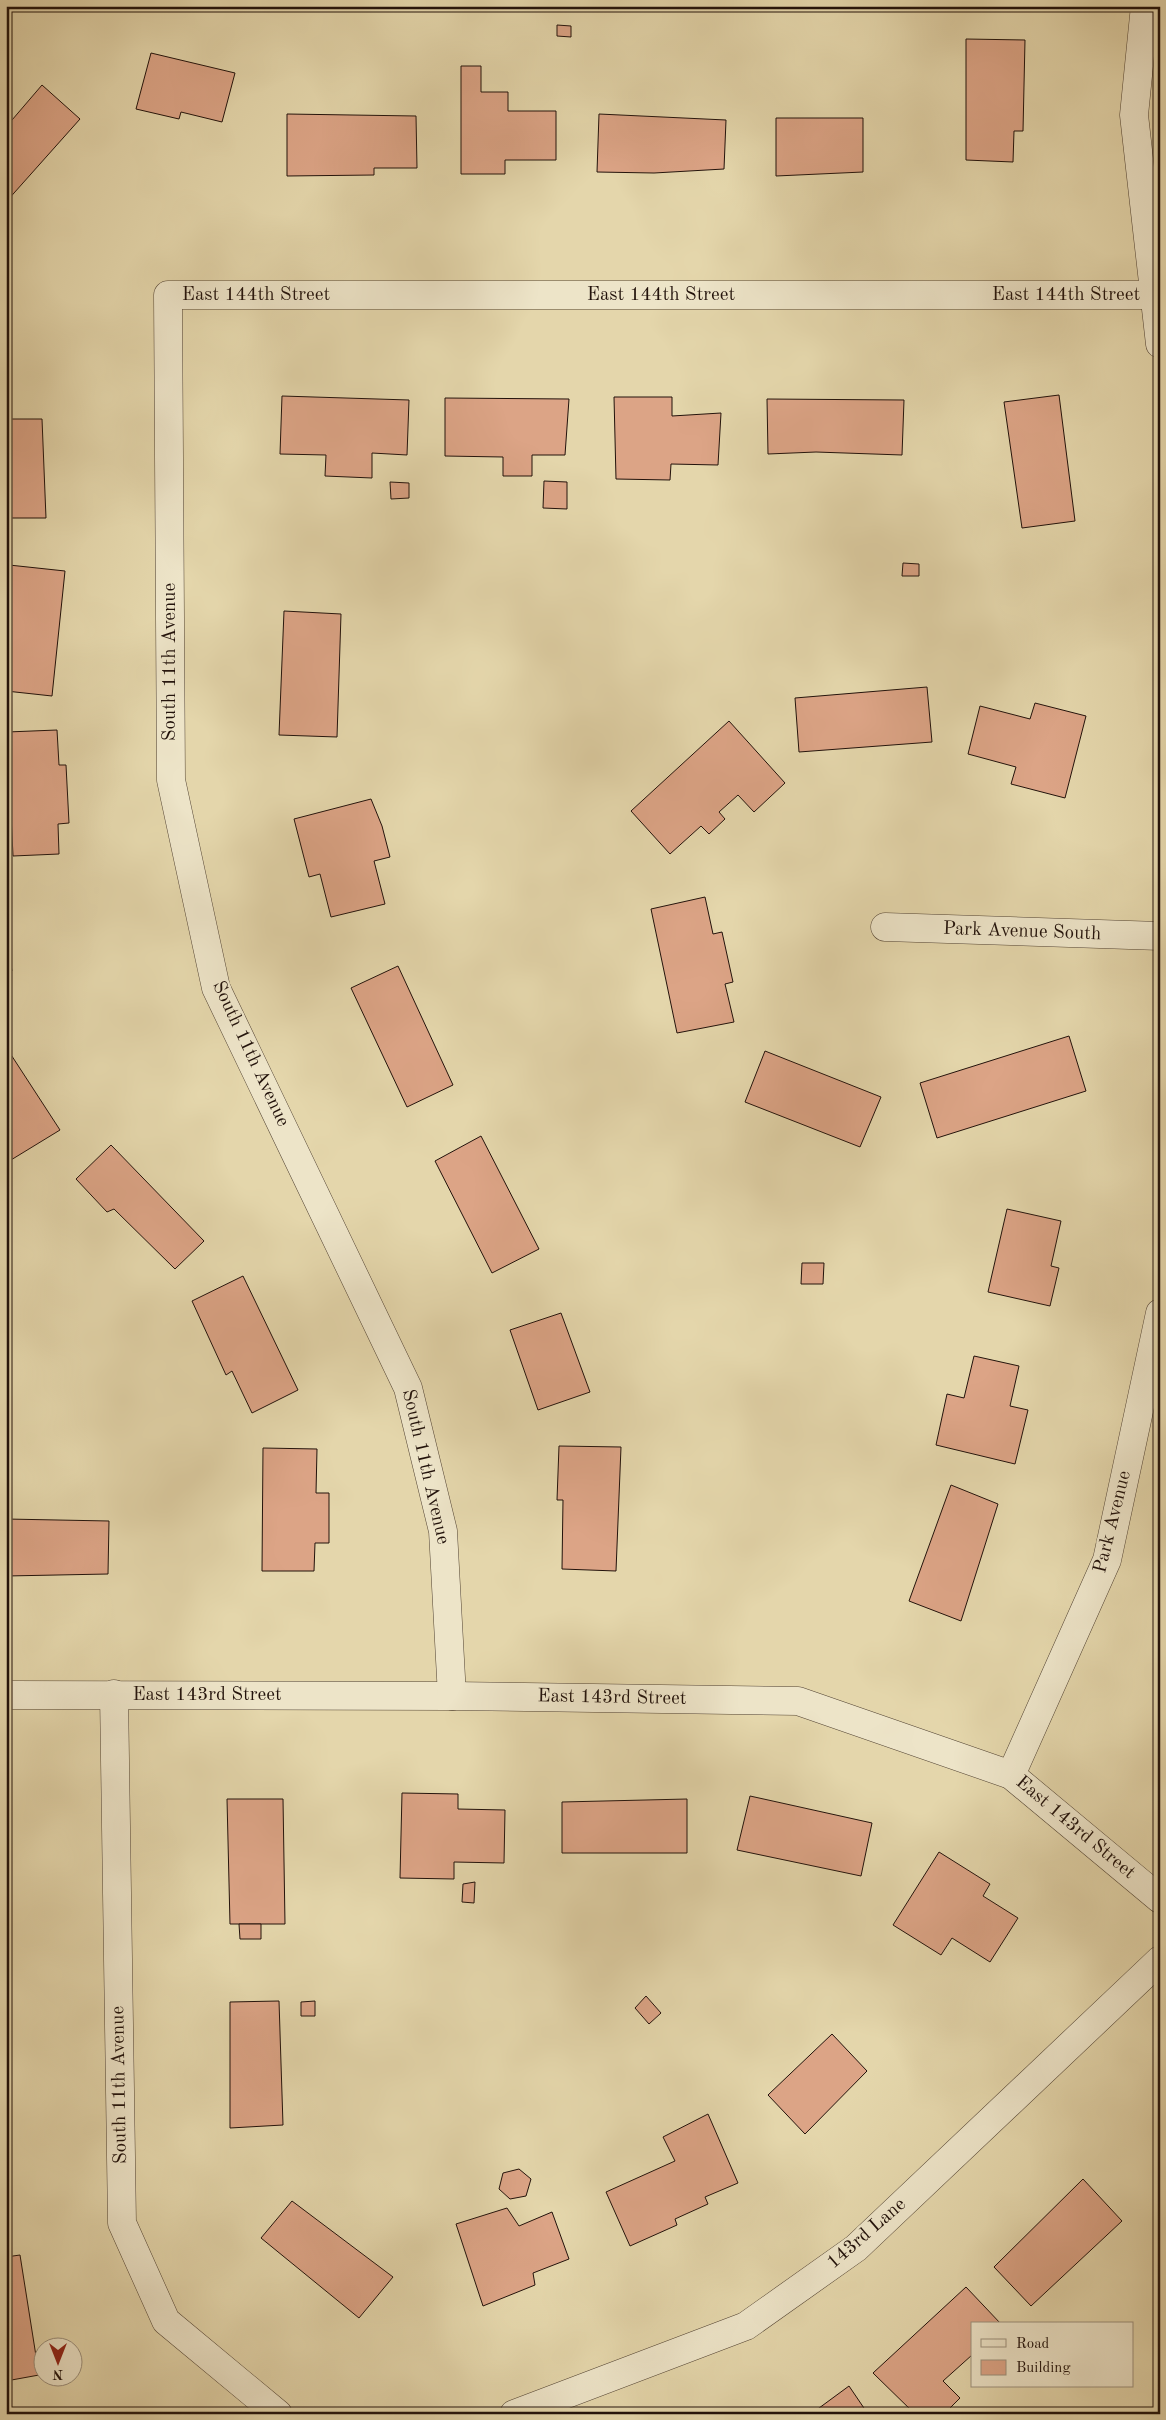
<svg xmlns="http://www.w3.org/2000/svg" width="1166" height="2420" viewBox="0 0 1166 2420" font-family="'Old Standard TT',serif">
  <style>
    .building { fill: #dca486; stroke: #22120b }
    .lines { fill: none; stroke-linecap: round; stroke-linejoin: round }
    .minor-casing { stroke: #524333; stroke-width: 29 }
    .minor { stroke: #ede4c8; stroke-width: 28 }
    .labels { text-anchor: middle; dominant-baseline: central; stroke-width: 4.5; stroke-linejoin: round; paint-order: stroke }
    .street-label { font-size: 19px; fill: #22120b; stroke: #ede4c8 }
  </style>
  <rect width="100%" height="100%" fill="#e4d6ab"/>
  <filter id="stains"><feTurbulence type="fractalNoise" baseFrequency=".004" numOctaves="4"/><feColorMatrix values="0 0 0 0 .2 0 0 0 0 .09 0 0 0 0 .02 0 0 0 .5 -.17"/></filter>
  <radialGradient id="worn" r=".72"><stop offset=".6" stop-color="#630" stop-opacity="0"/><stop offset="1" stop-color="#630" stop-opacity=".3"/></radialGradient>
  <g class="building">
    <polygon points="557,25 571,26 571,37 557,36"/>
    <polygon points="966,39 1025,40 1023,131 1014,131 1013,162 966,160"/>
    <polygon points="151,53 235,73 222,122 181,112 179,119 136,109"/>
    <polygon points="461,66 481,66 481,92 508,92 508,111 556,111 556,160 505,160 505,174 461,174"/>
    <polygon points="42,85 80,119 6,202 6,127"/>
    <polygon points="287,114 416,116 417,168 374,168 374,175 287,176"/>
    <polygon points="599,114 726,120 724,169 654,173 597,172"/>
    <polygon points="776,118 863,118 863,172 776,176"/>
    <polygon points="1059,395 1075,521 1022,528 1004,402"/>
    <polygon points="282,396 409,400 407,455 372,453 372,478 325,476 326,455 280,454"/>
    <polygon points="614,397 672,397 672,416 721,413 718,465 671,464 670,480 616,479"/>
    <polygon points="445,398 569,399 565,455 532,455 532,476 503,476 503,457 445,456"/>
    <polygon points="767,399 904,400 902,455 816,452 768,454"/>
    <polygon points="6,419 42,419 46,518 6,518"/>
    <polygon points="544,481 567,482 567,509 543,508"/>
    <polygon points="390,482 409,483 409,498 391,499"/>
    <polygon points="903,563 919,564 919,576 902,576"/>
    <polygon points="9,565 65,571 52,696 6,691 6,587"/>
    <polygon points="284,611 341,614 337,737 279,735"/>
    <polygon points="927,687 932,742 799,752 795,698"/>
    <polygon points="1035,703 1086,716 1065,798 1011,784 1016,767 968,754 980,706 1030,719"/>
    <polygon points="729,721 785,783 754,812 738,795 719,812 725,819 709,834 701,826 670,854 631,811"/>
    <polygon points="57,730 59,765 66,765 69,823 58,824 59,854 13,856 7,732"/>
    <polygon points="371,799 382,826 390,857 374,861 385,904 331,917 320,874 309,877 294,819"/>
    <polygon points="705,897 713,934 722,932 733,982 725,984 734,1022 677,1033 651,909"/>
    <polygon points="6,934 12,971 6,971"/>
    <polygon points="398,966 453,1085 407,1107 351,988"/>
    <polygon points="6,978 10,1005 6,1006"/>
    <polygon points="1069,1036 1086,1091 937,1138 920,1083"/>
    <polygon points="6,1047 60,1130 6,1163"/>
    <polygon points="765,1051 881,1097 860,1147 745,1102"/>
    <polygon points="481,1136 539,1249 492,1273 435,1161"/>
    <polygon points="111,1145 204,1241 175,1269 114,1209 107,1212 76,1179"/>
    <polygon points="1007,1209 1061,1221 1051,1266 1059,1268 1050,1306 988,1292"/>
    <polygon points="802,1263 824,1263 823,1284 801,1284"/>
    <polygon points="243,1276 298,1390 252,1413 232,1371 226,1375 192,1301"/>
    <polygon points="561,1313 590,1392 538,1410 510,1330"/>
    <polygon points="974,1356 1019,1366 1010,1406 1028,1410 1015,1464 936,1445 947,1394 964,1398"/>
    <polygon points="559,1446 621,1447 616,1571 562,1569 563,1500 557,1500"/>
    <polygon points="263,1448 317,1449 316,1493 329,1493 329,1543 315,1543 314,1571 262,1571"/>
    <polygon points="951,1485 998,1504 961,1621 909,1601"/>
    <polygon points="6,1519 109,1521 108,1574 6,1576"/>
    <polygon points="402,1793 458,1794 458,1809 505,1810 504,1863 454,1862 454,1879 400,1878"/>
    <polygon points="750,1796 872,1823 861,1876 737,1850"/>
    <polygon points="227,1799 283,1799 285,1924 230,1924"/>
    <polygon points="687,1799 687,1853 562,1853 562,1802"/>
    <polygon points="939,1852 990,1884 983,1896 1018,1918 990,1962 952,1938 941,1955 893,1925"/>
    <polygon points="475,1882 474,1903 462,1902 463,1884"/>
    <polygon points="239,1924 261,1924 261,1939 240,1939"/>
    <polygon points="646,1996 661,2013 649,2024 635,2008"/>
    <polygon points="279,2001 283,2125 230,2128 230,2002"/>
    <polygon points="315,2001 315,2016 301,2016 301,2002"/>
    <polygon points="832,2034 867,2071 805,2134 768,2095"/>
    <polygon points="708,2114 738,2183 705,2197 708,2204 675,2219 677,2225 630,2246 606,2192 675,2161 663,2137"/>
    <polygon points="519,2169 531,2179 526,2196 510,2199 499,2189 503,2173"/>
    <polygon points="1083,2179 1122,2221 1031,2306 994,2267"/>
    <polygon points="292,2201 393,2277 359,2318 261,2238"/>
    <polygon points="507,2208 519,2226 552,2212 569,2259 533,2273 535,2285 483,2306 456,2224"/>
    <polygon points="20,2255 39,2375 6,2381 6,2257"/>
    <polygon points="966,2287 1001,2324 972,2324 972,2355 943,2381 960,2398 944,2414 915,2414 873,2373"/>
    <polygon points="849,2386 868,2414 810,2414 815,2411"/>
  </g>
  <g class="lines">
    <g class="minor-casing">
      <g id="minor">
        <polyline points="1145,6 1134,115 1160,344"/>
        <polyline points="885,927 1160,936"/>
        <polyline points="114,1694 122,2223 166,2321 278,2414"/>
        <polyline points="6,1695 452,1696 798,1701 1011,1775 1160,1899"/>
        <polyline points="452,1696 443,1531 408,1388 216,988 171,780 168,295 1154,295"/>
        <polyline points="1011,1775 1107,1560 1160,1313"/>
        <polyline points="514,2414 746,2326 856,2248 1160,1960"/>
      </g>
    </g>
    <use href="#minor" class="minor"/>
  </g>
  <g class="labels">
    <g class="street-label">
      <text x="256" y="295">East 144th Street</text>
      <text x="661" y="295">East 144th Street</text>
      <text x="1066" y="295">East 144th Street</text>
      <text transform="translate(170 662) rotate(-90)">South 11th Avenue</text>
      <text transform="translate(1022 932) rotate(2)">Park Avenue South</text>
      <text transform="translate(250 1054) rotate(65)">South 11th Avenue</text>
      <text transform="translate(425 1467) rotate(77)">South 11th Avenue</text>
      <text transform="translate(1113 1522) rotate(-76)">Park Avenue</text>
      <text x="207" y="1695">East 143rd Street</text>
      <text transform="translate(612 1698) rotate(1)">East 143rd Street</text>
      <text transform="translate(1075 1828) rotate(40)">East 143rd Street</text>
      <text transform="translate(120 2085) rotate(-91)">South 11th Avenue</text>
      <text transform="translate(867 2234) rotate(-41)">143rd Lane</text>
    </g>
  </g>
  <rect width="1166" height="2420" fill="none" stroke="#e4d6ab" stroke-width="25"/>
  <rect x="8" y="8" width="1151" height="2405" fill="none" stroke="#22120b" stroke-width="2.5"/>
  <rect x="12" y="12" width="1141" height="2395" fill="none" stroke="#22120b"/>
  <rect x="971" y="2322" width="162" height="65" fill="#ede4c8" stroke="#9c907c"/>
  <rect x="981" y="2339" width="25" height="8" fill="#ede4c8" stroke="#9c907c"/>
  <text x="1016" y="2348" font-size="15" fill="#22120b">Road</text>
  <rect x="981" y="2360" width="25" height="15" fill="#dca486" stroke="#9c907c"/>
  <text x="1016" y="2372" font-size="15" fill="#22120b">Building</text>
  <g transform="translate(58 2362) rotate(180)"><circle r="24" fill="#ede4c8" stroke="#9c907c"/>
  <path d="M0-4L9 19L0 12L-9 19Z" fill="#8f2418"/>
  <text y="-8" font-size="14" font-weight="bold" text-anchor="middle" fill="#22120b">N</text>
  </g>
  <rect width="100%" height="100%" filter="url(#stains)"/>
  <rect width="100%" height="100%" fill="url(#worn)"/>
</svg>
